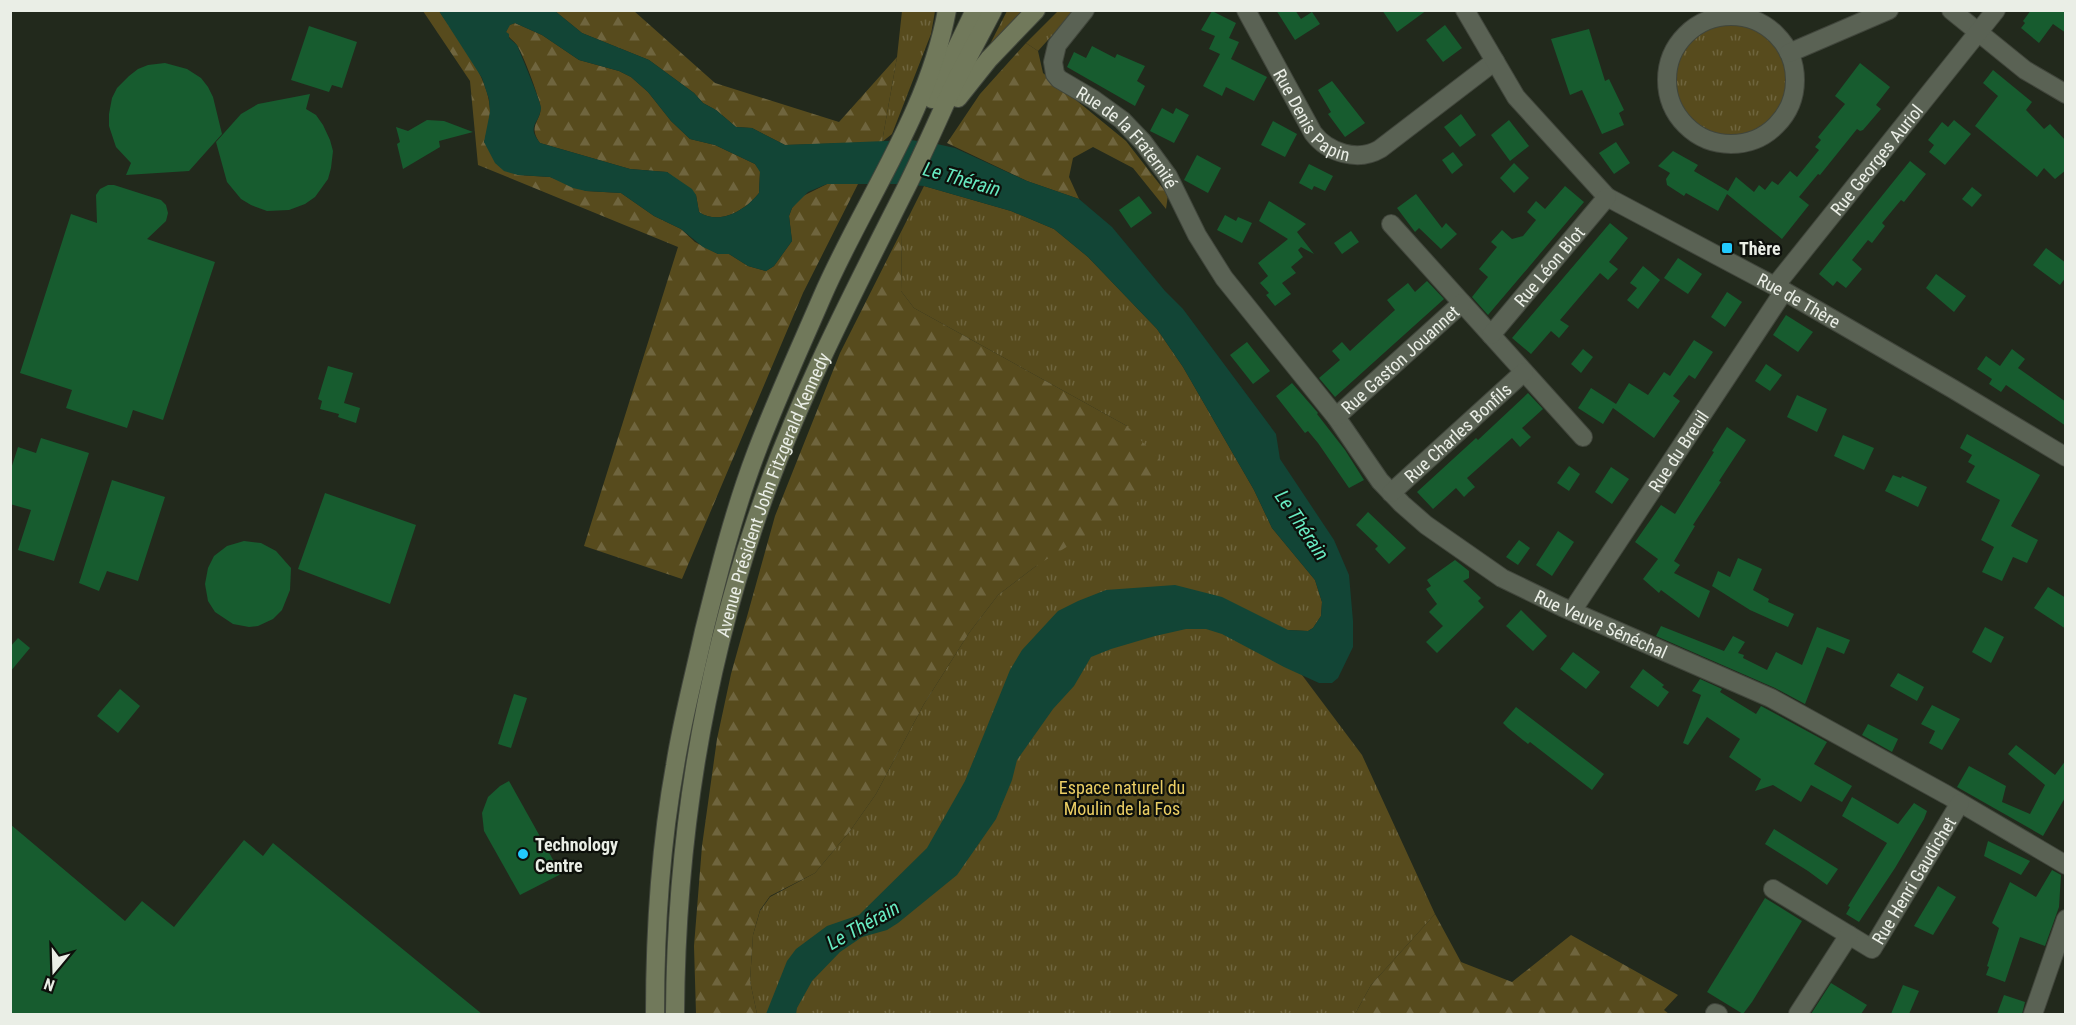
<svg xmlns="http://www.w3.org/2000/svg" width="2076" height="1025" viewBox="0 0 2076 1025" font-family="'Roboto Condensed',sans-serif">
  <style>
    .grass { fill: url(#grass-tufts) }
    .forest { fill: url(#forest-firs) }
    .water { fill: #124536; fill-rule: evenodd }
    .building { fill: #175c2f }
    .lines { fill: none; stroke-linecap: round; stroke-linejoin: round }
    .street-casing { stroke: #41463c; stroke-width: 20 }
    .secondary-casing { stroke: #41463c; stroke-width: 20 }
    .street { stroke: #5a6254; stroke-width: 18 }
    .secondary { stroke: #71795b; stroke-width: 18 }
    .poi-dot { fill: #22c9fd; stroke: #0d100b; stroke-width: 2 }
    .labels { text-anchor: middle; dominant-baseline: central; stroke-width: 4.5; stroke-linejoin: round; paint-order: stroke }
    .street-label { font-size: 18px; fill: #eaeee6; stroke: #0d100b }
    .poi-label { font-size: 18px; font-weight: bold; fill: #eaeee6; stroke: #0d100b; text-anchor: start }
    .park-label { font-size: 18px; fill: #ebce64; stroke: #0d100b }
    .water-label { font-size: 20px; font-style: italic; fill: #67eac1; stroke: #0d100b }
  </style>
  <defs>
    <pattern id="grass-tufts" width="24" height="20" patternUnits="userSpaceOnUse" patternTransform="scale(1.5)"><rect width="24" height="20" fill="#574b1d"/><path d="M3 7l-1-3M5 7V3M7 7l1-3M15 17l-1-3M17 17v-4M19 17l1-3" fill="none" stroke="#6f653e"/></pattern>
    <pattern id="forest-firs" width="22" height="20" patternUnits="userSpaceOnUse" patternTransform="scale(1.5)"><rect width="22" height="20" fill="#574b1d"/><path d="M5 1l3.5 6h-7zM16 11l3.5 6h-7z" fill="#6f653e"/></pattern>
  </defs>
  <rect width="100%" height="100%" fill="#22291c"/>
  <g class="grass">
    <polygon points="902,11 935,11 931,34 892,134 882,142 897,57"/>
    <polygon points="1007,11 1027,11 987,50"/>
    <polygon points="1058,11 1074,11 1038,51 1026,43"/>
    <circle cx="1731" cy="80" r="56"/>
    <polygon points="924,186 1011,211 1054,229 1088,257 1157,329 1183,367 1254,490 1272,528 1315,580 1322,602 1321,616 1313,628 1308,631 1288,630 1302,675 1362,755 1435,914 1371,985 1355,1014 757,1014 750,981 753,935 760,911 770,897 815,873 850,831 876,794 924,704 969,633 998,595 1036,566 1127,426 914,308 901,291 902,230"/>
  </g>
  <g class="forest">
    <path d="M423 11H439C457 38 489 76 490 110 490 121 487 132 484 142L518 175 550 177 586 191 621 193 654 216 681 229 695 242 718 254H729L748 266 766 271 774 266 792 241 789 216 792 208 801 197 827 184H858L803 293 682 579 584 546 678 247 478 165 470 81Z"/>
    <polygon points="555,11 634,11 715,83 839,122 897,57 882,142 785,145 752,128 736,127 716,110 703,103 694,93 649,60 582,33"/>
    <path d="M515 23 542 35 579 60 619 71 631 77 648 92 671 121 690 139 715 145 755 164 760 171 759 193C746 210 719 226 699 212L696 195 667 172 630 169 540 143C526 124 544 120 540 104 537 92 524 57 518 47 515 41 509 39 506 32L509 25Z"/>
    <polygon points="1026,43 1038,51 1043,73 1126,141 1168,195 1166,209 1133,168 1093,147 1073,158 1069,177 1079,199 1027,181 947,143 980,94"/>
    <polygon points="902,230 901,291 914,308 1127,426 1162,462 1161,481 1134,505 1036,566 998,595 969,633 924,704 876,794 850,831 815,873 770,896 760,910 753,935 750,981 757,1014 696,1014 694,946 702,846 717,739 731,674 775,516 840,353"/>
    <polygon points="1435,914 1461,962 1512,982 1571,935 1678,995 1664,1010 1669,1014 1355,1014 1371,985"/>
  </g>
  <path class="water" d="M439 11H555L582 33 649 60 694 93 703 103 716 110 736 127 752 128 785 145 911 140 937 144 955 148 1027 181 1079 199 1112 227 1165 291 1183 309 1276 434 1280 459 1334 540 1349 575 1353 621V647L1338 678 1332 683H1319L1284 667 1222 634 1206 629H1186L1155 636 1111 649 1091 657 1074 686 1053 709 1017 760 1012 780 996 819 957 875 898 923 887 930 862 937 840 952 812 981 797 1008 796 1014H766L787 961 796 949 827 926 859 915 927 848 965 781 1010 670 1022 650 1058 611 1078 601 1106 590 1175 585 1222 597 1288 630 1308 631 1313 628 1321 616 1322 602 1315 580 1272 528 1254 490 1183 367 1157 329 1088 257 1054 229 1011 211 924 186 898 184H827L808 192 792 208 789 216 792 241 774 266 766 271 748 266 729 254H718L703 247 681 229 654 216 621 193 586 191 573 188 550 177 518 175 504 171 495 163 484 142 490 112 489 99 482 78ZM515 23 542 35 579 60 619 71 631 77 648 92 671 121 690 139 715 145 755 164 760 172 759 193C746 210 719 226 699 212L696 195 692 189 667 172 630 169 540 143C526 125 539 125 541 108 541 102 521 55 517 45L509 38V34L506 32 510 25Z"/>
  <g class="building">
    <polygon points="1276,10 1295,10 1301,19 1312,12 1320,24 1295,40"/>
    <polygon points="1382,10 1427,10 1397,32"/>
    <polygon points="2031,10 2066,10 2066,33 2053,24 2039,43 2021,28 2025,23 2023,21"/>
    <polygon points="1212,11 1236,23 1229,38 1239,42 1231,59 1267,77 1254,101 1226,87 1222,96 1203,86 1220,54 1209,49 1215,36 1201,30"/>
    <polygon points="1445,25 1462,48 1443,62 1426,40"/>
    <polygon points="309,26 357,42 342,88 332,85 329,92 291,80"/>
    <polygon points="1589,29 1605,81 1609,79 1624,110 1619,113 1624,125 1602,134 1582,90 1570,95 1551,39"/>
    <polygon points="1092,46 1115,58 1117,54 1145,66 1137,81 1145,86 1135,106 1067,67 1074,52 1086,58"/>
    <polygon points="165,63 187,69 201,78 208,87 213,97 222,134 189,171 126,175 131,163 116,147 109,126 109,114 112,98 117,88 129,76 138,69 148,65"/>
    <polygon points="1860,63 1890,87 1876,105 1881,109 1863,130 1860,131 1857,129 1820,175 1818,174 1799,197 1809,205 1782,239 1727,194 1718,211 1686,193 1684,196 1667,185 1666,179 1670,173 1658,166 1673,151 1698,165 1694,171 1728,191 1736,177 1754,192 1759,185 1765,190 1772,181 1778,185 1790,171 1797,177 1819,150 1815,147 1821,140 1818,137 1845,104 1835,96"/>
    <polygon points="1993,70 2032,102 2026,110 2044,129 2050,124 2066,141 2066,170 2055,179 2044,168 2037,177 1975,126 1998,96 1983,83"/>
    <polygon points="1332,81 1365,123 1345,137 1328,114 1331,112 1318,90"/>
    <polygon points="310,94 306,109 316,115 323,125 330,140 333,151 331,168 328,179 315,197 305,204 289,210 267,211 251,205 241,199 227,182 216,142 241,114 258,104"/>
    <polygon points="1162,108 1173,114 1176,108 1189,115 1174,143 1150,131"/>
    <polygon points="1461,114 1476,135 1460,147 1444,127"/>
    <polygon points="427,120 444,121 473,132 439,141 440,147 403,169 397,144 400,142 396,127 408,131"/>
    <polygon points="1509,120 1529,146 1510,161 1491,135"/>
    <polygon points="1954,120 1971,134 1945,165 1929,152 1934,145 1928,140 1942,122 1948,127"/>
    <polygon points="1273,121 1297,134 1285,157 1261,145"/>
    <polygon points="1616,142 1630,163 1614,174 1599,153"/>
    <polygon points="1453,152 1463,165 1452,174 1442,160"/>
    <polygon points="1197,155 1221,168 1208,193 1184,180"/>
    <polygon points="1910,161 1926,174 1904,202 1901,200 1882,223 1885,226 1872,243 1868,240 1852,260 1862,269 1846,288 1837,281 1833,286 1819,274"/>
    <polygon points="1514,163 1529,178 1514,193 1500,178"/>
    <polygon points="1309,164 1333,176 1325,191 1314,186 1312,190 1299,183"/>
    <polygon points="108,185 114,185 161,200 166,205 168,213 166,221 147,239 215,262 163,420 133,410 127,428 66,408 72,390 20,373 71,214 97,223 96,195 100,189"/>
    <polygon points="1565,186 1584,202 1488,315 1472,297 1488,277 1479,269 1497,247 1491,242 1502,230 1512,239 1523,236 1536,220 1527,212 1536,201 1545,209"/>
    <polygon points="1972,187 1982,195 1972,207 1962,199"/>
    <polygon points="1416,194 1442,228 1446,223 1457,234 1441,249 1419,228 1415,232 1397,208"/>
    <polygon points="1139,196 1152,213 1131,228 1119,210"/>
    <polygon points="1269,201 1306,224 1297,232 1314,254 1301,247 1298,250 1303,257 1291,267 1296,273 1282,283 1291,294 1275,306 1266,295 1269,293 1260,283 1268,276 1258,263 1288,239 1259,221"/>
    <polygon points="1225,215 1236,221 1238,217 1252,223 1242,243 1217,230"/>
    <polygon points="1610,223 1628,238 1609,262 1618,269 1608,280 1600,273 1560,320 1569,326 1559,338 1551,331 1531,354 1512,338"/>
    <polygon points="1351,231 1359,242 1342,254 1334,243"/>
    <polygon points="2046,248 2066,263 2066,277 2060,285 2033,265"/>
    <polygon points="1678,258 1702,274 1688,294 1664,278"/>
    <polygon points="1643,266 1660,280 1638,309 1627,300 1637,288 1630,283"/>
    <polygon points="1936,274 1966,296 1954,312 1926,288"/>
    <polygon points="1427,281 1444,299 1335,397 1319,378 1340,360 1332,351 1342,342 1350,351 1395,310 1387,300 1408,283 1415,292"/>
    <polygon points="1727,292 1742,302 1725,327 1711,317"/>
    <polygon points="1786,315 1813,332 1798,352 1773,335"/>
    <polygon points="1694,340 1713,352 1695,379 1689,375 1673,396 1680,401 1654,438 1613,408 1603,424 1578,408 1591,388 1616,404 1629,383 1648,395 1664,372 1670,376"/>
    <polygon points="1247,342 1270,371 1253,384 1230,355"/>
    <polygon points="1583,349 1593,357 1581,373 1571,364"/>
    <polygon points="2012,349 2025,359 2018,368 2066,402 2066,426 2006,385 2001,392 1989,384 1992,379 1977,369 1986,356 2000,366"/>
    <polygon points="1766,364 1782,375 1770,391 1755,381"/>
    <polygon points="328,366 353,373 344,403 360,408 356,423 338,417 339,414 320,409 322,401 318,399"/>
    <polygon points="1292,383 1318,413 1317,414 1345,450 1364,480 1349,488 1318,443 1308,431 1305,433 1276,396"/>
    <polygon points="1528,393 1543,409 1522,428 1531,437 1520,447 1512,438 1467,478 1475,487 1469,492 1464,497 1456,488 1433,509 1417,492 1476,438 1478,440"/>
    <polygon points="1797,395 1827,409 1817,432 1787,417"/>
    <polygon points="1727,427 1746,440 1719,481 1721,482 1693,525 1695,526 1674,561 1680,565 1674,573 1710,591 1699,618 1661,590 1659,593 1643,579 1658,559 1635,542 1661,505 1675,514 1714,452 1712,451"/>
    <polygon points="1967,434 2040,475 2011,526 2038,540 2027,563 2013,557 2002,581 1982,572 1994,547 1981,540 2000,500 1966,482 1975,466 1968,462 1972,455 1960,448"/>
    <polygon points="1843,435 1874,448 1864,470 1834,456"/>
    <polygon points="41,438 89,453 54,561 18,550 31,510 10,504 10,472 18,447 36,453"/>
    <polygon points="1569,466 1580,474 1569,491 1557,483"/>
    <polygon points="1611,467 1629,479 1612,504 1595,492"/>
    <polygon points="1893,475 1901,478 1902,476 1927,487 1918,507 1885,491"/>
    <polygon points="112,480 165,497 138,581 107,571 99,591 79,583"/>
    <polygon points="325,493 416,525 390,604 298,569"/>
    <polygon points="1368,512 1406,548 1389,564 1375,549 1378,546 1356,525"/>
    <polygon points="1558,531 1574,542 1552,576 1536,565"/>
    <polygon points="1519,540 1530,548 1518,565 1506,557"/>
    <polygon points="244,541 261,543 276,551 291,568 290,590 282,610 273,619 258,626 249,627 233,624 215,612 208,601 205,584 208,568 214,556 227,546"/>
    <polygon points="1738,558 1762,569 1753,590 1769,599 1768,602 1794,614 1788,627 1750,610 1712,586 1718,571 1730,577"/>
    <polygon points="1455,560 1469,571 1469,578 1463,581 1481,598 1478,601 1484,607 1437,653 1426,642 1443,626 1429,612 1437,604 1426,589 1431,586 1427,580"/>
    <polygon points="2048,587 2066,598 2066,629 2034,608"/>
    <polygon points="1521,610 1547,636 1533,651 1506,626"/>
    <polygon points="1661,626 1724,651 1733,636 1745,642 1738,653 1744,655 1743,658 1767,670 1776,652 1802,665 1817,627 1850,640 1844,654 1827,647 1805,704 1775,688 1656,636"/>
    <polygon points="1985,627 2004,637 1991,663 1972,652"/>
    <polygon points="18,638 30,648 10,672 10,647"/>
    <polygon points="1573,652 1600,672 1586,689 1560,669"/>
    <polygon points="1643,669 1664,685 1662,687 1669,692 1658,707 1630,687"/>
    <polygon points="1898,673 1924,687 1917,701 1890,686"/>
    <polygon points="1700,679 1722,689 1720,692 1756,714 1761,706 1827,742 1814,764 1852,786 1842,802 1811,785 1801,802 1773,785 1755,791 1761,779 1729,757 1740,739 1707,717 1688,745 1683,743 1701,695 1692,691"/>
    <polygon points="120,689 140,706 118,733 97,716"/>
    <polygon points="514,694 527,698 511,748 498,744"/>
    <polygon points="1932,705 1960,719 1942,750 1929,743 1935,731 1921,724"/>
    <polygon points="1516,707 1604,774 1592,790 1530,742 1528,744 1508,728 1503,723"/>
    <polygon points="1868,724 1898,739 1892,752 1862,735"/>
    <polygon points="2016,745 2055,775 2066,760 2066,796 2043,836 1957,787 1969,766 2006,786 2002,802 2030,814 2045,785 2008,754"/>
    <polygon points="509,781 561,874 520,895 484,831 482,813 488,797 500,786"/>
    <polygon points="1852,797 1898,824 1914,803 1927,811 1924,819 1895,868 1859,922 1846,914 1850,907 1848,906 1887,843 1842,816"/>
    <polygon points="10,824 125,921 142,901 174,927 244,840 263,856 273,843 482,1014 10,1014"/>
    <polygon points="1774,829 1838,869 1827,885 1808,871 1765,844"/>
    <polygon points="1988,841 2030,861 2021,875 1984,856"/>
    <polygon points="2052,870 2061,875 2059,907 2045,946 2020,937 2005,982 1986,975 1989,967 1987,966 1999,928 1992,923 2010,882 2036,897"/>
    <polygon points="1938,886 1956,897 1933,935 1914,926"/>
    <polygon points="1765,898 1802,921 1752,1002 1743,1014 1707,992"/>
    <polygon points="1831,983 1867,1005 1861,1014 1811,1014"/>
    <polygon points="1903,985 1919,991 1909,1014 1891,1014"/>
    <polygon points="2004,995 2025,1002 2022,1014 1997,1014"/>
  </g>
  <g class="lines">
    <g class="street-casing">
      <g id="street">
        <path id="s1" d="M1085 10 1057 45 1053 62 1055 74 1059 79 1093 99 1122 120 1143 142 1168 176 1197 235 1224 278 1336 417 1380 481 1402 504 1426 525 1502 578 1562 607 1771 698 1947 795 2066 865"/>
        <path id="s2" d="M1246 10 1313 133C1328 153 1358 162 1380 149L1495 61"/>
        <path id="s3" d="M1465 10 1516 97 1607 197 1784 291 1953 389 2066 457"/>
        <polyline points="1951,10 2025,70 2066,94"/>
        <circle cx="1731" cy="80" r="64"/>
        <polyline points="1789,53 1889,10"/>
        <polyline points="1391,224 1583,437"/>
        <path id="s4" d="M1775 286 1996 10"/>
        <path id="s5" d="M1491 335 1607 197"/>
        <path id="s6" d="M1336 417 1462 303"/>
        <path id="s7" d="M1391 493 1524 372"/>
        <path id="s8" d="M1572 611 1784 291"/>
        <path id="s9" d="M1773 889 1872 949 1960 803"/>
        <polyline points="1715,1013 1718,1014"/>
        <polyline points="1798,1014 1849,935"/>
        <polyline points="2033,1014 2066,919"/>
      </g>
    </g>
    <g class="secondary-casing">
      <g id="secondary">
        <polyline points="958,98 989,59 1036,10"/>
        <polyline points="932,99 975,10"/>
        <path d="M655 1014C655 931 660 848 675 766 682 721 694 676 704 631 719 571 734 511 756 453 776 400 800 348 822 297 863 202 928 114 947 10"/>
        <path id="s10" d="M675 1014C676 847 702 679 756 520 795 404 851 297 906 188 922 156 936 124 951 91 964 64 979 37 993 10"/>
      </g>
    </g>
    <use href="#street" class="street"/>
    <use href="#secondary" class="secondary"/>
  </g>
  <g class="poi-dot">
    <rect x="1721" y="242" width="12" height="12" rx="3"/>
    <circle cx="523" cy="854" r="6"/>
  </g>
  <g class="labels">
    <g class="street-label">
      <text stroke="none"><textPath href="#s2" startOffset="126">Rue Denis Papin</textPath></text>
      <text stroke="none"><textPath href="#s1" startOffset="172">Rue de la Fraternité</textPath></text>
      <text stroke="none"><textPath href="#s4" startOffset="162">Rue Georges Auriol</textPath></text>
      <text stroke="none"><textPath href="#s5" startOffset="90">Rue Léon Blot</textPath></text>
      <text stroke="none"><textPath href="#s3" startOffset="454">Rue de Thère</textPath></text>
      <text stroke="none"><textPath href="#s6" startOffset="86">Rue Gaston Jouannet</textPath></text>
      <text stroke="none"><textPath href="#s7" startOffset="90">Rue Charles Bonfils</textPath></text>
      <text stroke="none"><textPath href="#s8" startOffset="192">Rue du Breuil</textPath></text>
      <text stroke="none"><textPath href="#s10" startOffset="532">Avenue Président John Fitzgerald Kennedy</textPath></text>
      <text stroke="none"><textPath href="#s1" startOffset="867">Rue Veuve Sénéchal</textPath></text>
      <text stroke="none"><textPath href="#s9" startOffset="196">Rue Henri Gaudichet</textPath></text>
    </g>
    <g class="poi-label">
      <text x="1739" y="248">Thère</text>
      <text x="535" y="844">Technology<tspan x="535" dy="21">Centre</tspan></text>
    </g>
    <g class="park-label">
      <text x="1122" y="787">Espace naturel du<tspan x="1122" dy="21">Moulin de la Fos</tspan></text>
    </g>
    <g class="water-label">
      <text transform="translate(962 179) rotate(16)">Le Thérain</text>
      <text transform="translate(1302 525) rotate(56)">Le Thérain</text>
      <text transform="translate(863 925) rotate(-29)">Le Thérain</text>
    </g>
  </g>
  <rect width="2076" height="1025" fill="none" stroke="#eaeee6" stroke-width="24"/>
  <g transform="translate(54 971) rotate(199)" stroke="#0d100b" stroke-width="4.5" paint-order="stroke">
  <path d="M0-4.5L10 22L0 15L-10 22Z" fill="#eaeee6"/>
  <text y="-9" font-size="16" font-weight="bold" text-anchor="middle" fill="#eaeee6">N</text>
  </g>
</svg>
